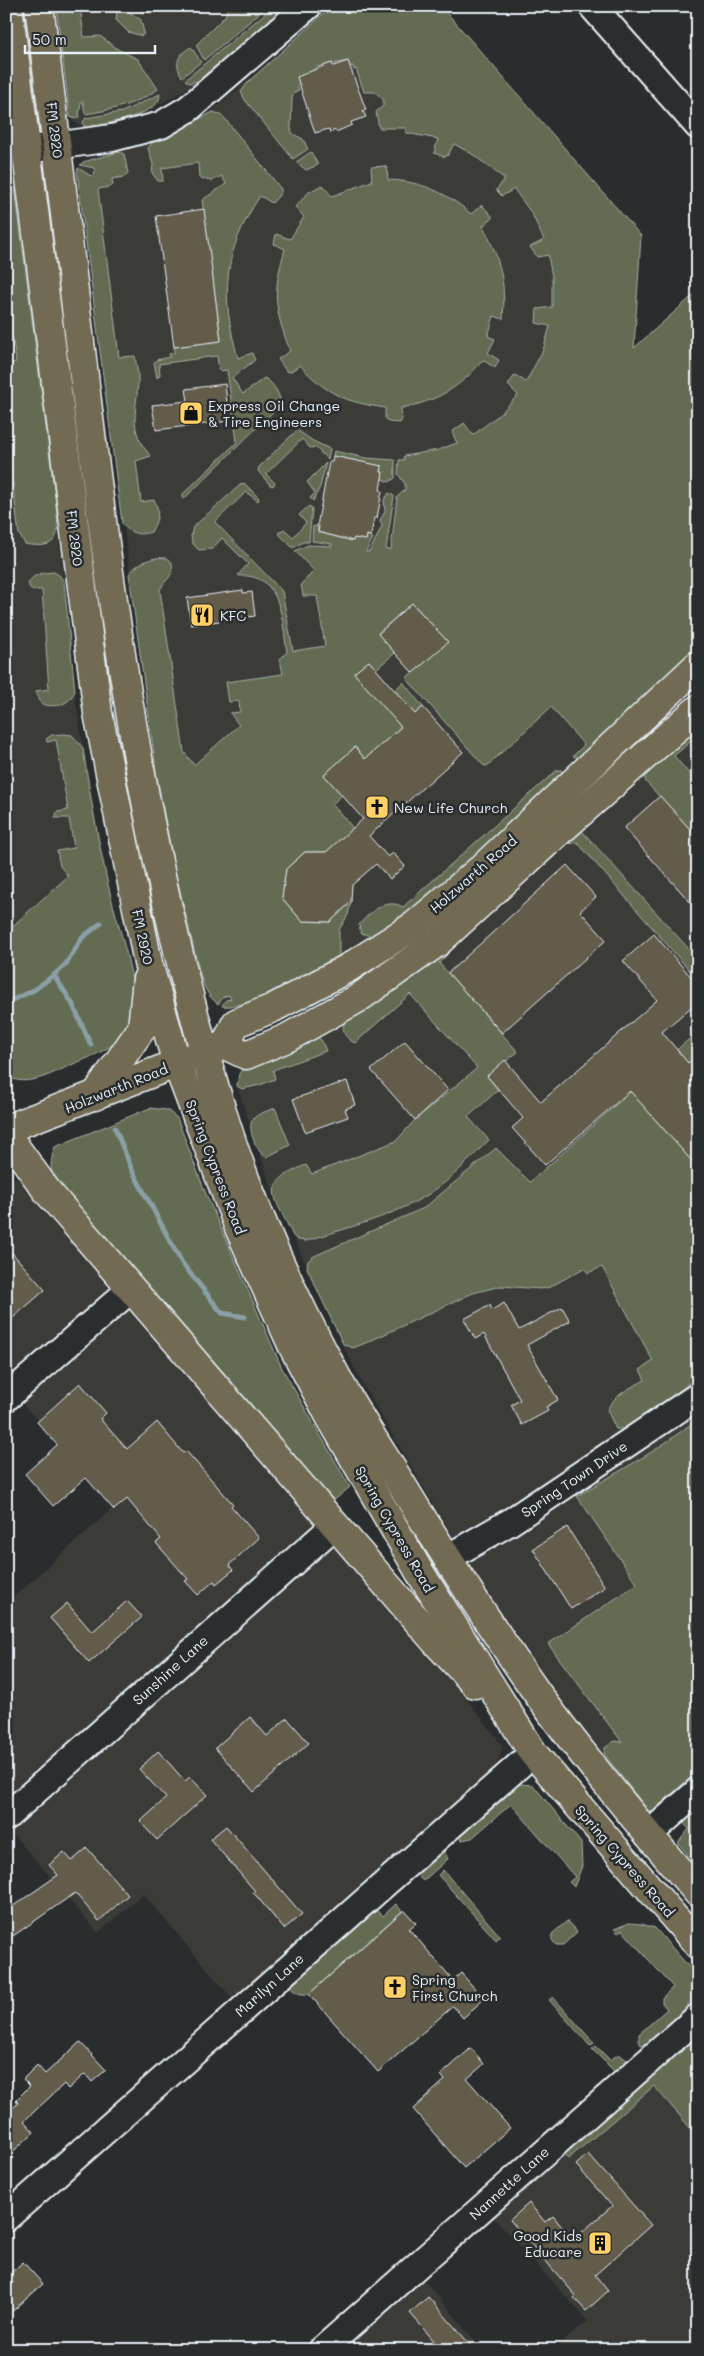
<svg xmlns="http://www.w3.org/2000/svg" width="704" height="2356" viewBox="0 0 704 2356" font-family="Mali,sans-serif">
  <style>
    .built { fill: #3b3b37 }
    .green { fill: #636c52; stroke: #a6aea5 }
    .lines { fill: none; stroke-linecap: round; stroke-linejoin: round }
    .stream { stroke: #8a9fa6; stroke-width: 5 }
    .building { fill: #645c4c; stroke: #e8f1f8 }
    .minor-casing { stroke: #e8f1f8; stroke-width: 30 }
    .major-casing { stroke: #e8f1f8; stroke-width: 31 }
    .minor { stroke: #2a2d2e; stroke-width: 26 }
    .major { stroke: #736b52; stroke-width: 28 }
    .labels { text-anchor: middle; dominant-baseline: central; stroke-width: 5; stroke-linejoin: round; paint-order: stroke }
    .street-label { font-size: 14px; fill: #e8f1f8; stroke: #2a2d2e }
    .poi-label { font-size: 14px; fill: #e8f1f8; stroke: #2a2d2e; text-anchor: start }
  </style>
  <rect width="100%" height="100%" fill="#2a2d2e"/>
  <filter id="ink" filterUnits="userSpaceOnUse"><feTurbulence type="fractalNoise" baseFrequency=".02" numOctaves="2"/><feDisplacementMap in="SourceGraphic" scale="10" xChannelSelector="R" yChannelSelector="G"/><feConvolveMatrix kernelMatrix="1 2 1 2 8 2 1 2 1" color-interpolation-filters="sRGB"/></filter>
  <g filter="url(#ink)">
    <g class="built">
      <polygon points="56,6 288,6 202,80 153,108 129,118 84,127 73,122 69,113"/>
      <polygon points="332,6 440,6 634,349 640,710 379,933 328,964 266,995 232,1008 216,1003 204,986 174,866 157,777 77,172 80,165 91,158 156,142 206,115 255,75"/>
      <polygon points="6,118 56,505 73,682 87,773 110,892 134,991 90,1057 38,1079 23,1082 6,1076"/>
      <polygon points="698,720 698,1771 650,1813 575,1718 493,1601 436,1509 360,1380 328,1314 271,1187 236,1083 239,1074 307,1035"/>
      <polygon points="6,1176 19,1179 56,1215 371,1576 503,1746 499,1760 485,1781 236,2003 143,1894 98,1933 6,1826 6,1604 114,1507 6,1385"/>
      <polygon points="698,2033 698,2350 553,2350 588,2321 488,2211"/>
      <polygon points="419,2274 483,2350 332,2350"/>
    </g>
    <g class="green">
      <path d="M56 6H80L84 37 100 36 119 50 138 59 158 89C135 105 112 110 85 114L83 101 81 102 79 117 76 119 70 117Z"/>
      <polygon points="129,6 132,14 141,20 144,33 142,36 128,32 116,20 117,10"/>
      <polygon points="136,6 176,6 176,9 142,13"/>
      <polygon points="229,6 268,6 204,60 196,45 225,16"/>
      <polygon points="274,6 288,6 202,80 190,83 185,80"/>
      <path d="M332 6H363L371 13 378 6H441L641 236 634 348 698 291V655L583 759 573 756 584 745 551 707 487 766 483 765 406 678 448 642 412 603 378 633 395 653 376 669 369 661 355 673 400 697 395 690 403 682 423 707 365 759 355 747 324 775 342 795 332 804 353 828 326 852H305L286 869 282 898 302 921 330 922 351 902 348 915 339 930V957C315 972 247 1010 222 1006L226 1000 231 999 229 995 223 997 218 1004C206 995 203 984 199 970L174 866 157 777 129 574C131 572 134 568 137 566 145 559 177 549 172 571 171 578 163 582 160 590L184 752 194 765 239 725 230 713 240 712 239 701 229 702 226 682 283 674 280 659 287 652C282 622 282 572 239 576L238 575 248 564 222 538 212 549 199 550C190 543 190 537 193 527L240 485 244 483 259 498 258 501 246 492 215 522 282 591 293 651 325 646 317 596H303L301 584 314 571 295 551 308 545 332 546V544L312 541 313 526 317 527 318 532 353 541 354 538 366 540 367 535 373 538 366 552 370 551 382 526 380 520 385 512 384 500 389 493 394 496 386 549 391 550 397 497 405 490V484L398 474 399 460H404V456L438 450 457 443 452 432 464 423 473 435 500 414 518 395 508 385 515 375 526 382 543 350 550 326 536 323 537 309 552 307V277L548 255 537 257 530 247 544 240 532 214 514 189 502 196 496 190 505 179 472 154 454 144 448 155 445 157 434 153 438 139 406 133V128H379L376 112 383 106V99L375 92H364L356 69 354 70 353 66 349 67 347 61C337 64 319 64 314 69 310 73 305 80 297 85L299 90 294 93 292 99 291 129 293 134 303 139 308 149 293 159 245 100 241 92 249 81Z"/>
      <path d="M191 47 201 62 182 77C174 63 177 55 191 47Z"/>
      <path d="M160 94C161 116 101 125 84 127L83 122 86 118 122 112Z"/>
      <path d="M213 112 222 115 281 189V193L272 203 260 196C223 252 220 294 238 358L252 353 255 360 232 378 243 394 264 378C273 382 280 394 281 404L184 499 182 495 184 493 237 442 227 370 219 371 217 356 159 364 160 375 157 378 154 362 156 360 170 357 169 354 174 353V347L221 340 202 200 226 184 222 176 212 181 199 178 198 163 162 168 163 181H158L152 173 153 165 148 148 152 143Z"/>
      <path d="M119 152 124 154 128 173 124 177 112 179 113 185 110 187 98 189 119 357 135 356C136 362 137 369 138 375 139 406 125 429 151 456L136 461 141 502 154 500C161 512 157 521 151 532 139 536 130 534 122 523L77 172 78 168 91 176 95 172 94 168 80 165 83 162Z"/>
      <polygon points="311,152 318,165 306,170 296,162"/>
      <path d="M385 166 387 168 388 180C420 181 446 192 471 214L482 205 492 216V218L483 226C500 259 506 281 503 319L494 316 488 336 495 339 488 353 499 360 495 368 483 360C461 387 436 402 401 408L402 419 400 423 388 422 385 418V408C346 402 327 395 300 365L290 372 286 371 278 359 290 351C274 307 272 294 285 249L274 244 276 234 290 239 304 217 295 207 309 192 322 185 332 196 372 181 371 167Z"/>
      <path d="M12 183 15 188 56 505C59 533 62 551 25 544L19 534 6 432V364L16 362 11 327H6V317L10 314 6 288V190Z"/>
      <polygon points="297,430 313,441 330,449 328,460 315,447 310,448 302,439 266,474 275,483 273,486 270,485 258,471 259,467"/>
      <polygon points="334,451 366,458 395,460 395,478 389,482 382,479 381,466 333,456"/>
      <polygon points="326,463 320,487 313,501 310,498 315,493 307,482"/>
      <polygon points="309,506 312,508 309,542 303,542 293,548 278,533 284,529 293,537 306,523 299,515"/>
      <path d="M54 572 60 576 64 582 75 691C68 706 56 708 41 704L36 691 49 689 42 590H31L28 584C33 573 43 573 54 572Z"/>
      <polygon points="698,720 698,735 674,756 698,784 698,838 646,782 643,774"/>
      <path d="M64 734 72 735 83 748C90 796 99 846 110 893 117 922 140 990 134 1016 127 1044 95 1055 71 1065 51 1074 27 1088 6 1076V932L68 876 60 866 57 851 74 848 69 818H55L57 812 68 810 56 740 47 742 46 739 52 735Z"/>
      <path d="M557 770H561L563 773 526 814 415 908 374 937 361 933 359 925C369 913 386 897 403 907Z"/>
      <polygon points="577,829 583,832 698,959 698,980 577,842 571,844 569,839"/>
      <path d="M444 953 447 955 439 963 518 1052 487 1076 498 1090 468 1117 489 1140C470 1159 452 1179 429 1194 393 1217 346 1228 306 1241L298 1240 293 1236C275 1196 257 1185 306 1165L312 1174 396 1141 415 1120 477 1068 410 994 355 1043C342 1037 341 1027 346 1015Z"/>
      <path d="M698 1031V1055L642 1104 698 1168V1375L666 1403 623 1429H616L607 1410C615 1394 630 1388 645 1380L640 1370 653 1361 602 1267 588 1273 584 1268 550 1287 541 1289 501 1286 473 1293 368 1342 353 1348 343 1344 307 1268 308 1261 314 1256 424 1208 496 1148 530 1182Z"/>
      <polygon points="315,1034 322,1041 326,1051 273,1070 275,1079 260,1085 242,1089 237,1086 239,1074 244,1066"/>
      <path d="M150 1108 167 1110 177 1118 206 1194 282 1368 350 1487 332 1502 278 1436 64 1196C52 1176 47 1170 55 1147Z"/>
      <path d="M275 1108 290 1145 267 1157C257 1154 246 1128 253 1119 258 1113 268 1111 275 1108Z"/>
      <path d="M698 1418V1771L650 1813 604 1754 605 1748 614 1741 622 1742 548 1644 637 1584 577 1496C617 1472 662 1449 698 1418Z"/>
      <polygon points="521,1784 533,1785 581,1843 582,1866 574,1887 569,1882 575,1877 511,1804 472,1838 462,1840 458,1836 502,1792"/>
      <polygon points="698,1797 698,1867 678,1843 689,1829 676,1815"/>
      <polygon points="443,1849 448,1859 423,1881 417,1875 417,1867"/>
      <polygon points="443,1870 500,1936 496,1940 438,1875"/>
      <path d="M396 1904 402 1911 309 1994C298 1995 294 1992 287 1984L371 1906 383 1916Z"/>
      <polygon points="567,1921 577,1932 563,1945 556,1945 552,1940 552,1934"/>
      <path d="M629 1923 641 1924 655 1928 696 1975C702 2004 665 2026 647 2044L641 2045 639 2041V2034L667 2009 662 2003V1998L673 1987 622 1930 618 1933 614 1929Z"/>
      <polygon points="553,1997 594,2043 590,2046 549,2000"/>
      <polygon points="698,2033 698,2137 654,2086 568,2159 562,2151"/>
      <polygon points="596,2046 610,2060 619,2054 628,2061 619,2069 614,2071 592,2049"/>
    </g>
    <g class="lines">
      <g class="stream">
        <polyline points="54,975 72,1003 91,1045"/>
        <polyline points="6,1003 34,990 54,975 66,964 82,938 101,923"/>
        <polyline points="115,1128 132,1170 182,1263 222,1313 245,1317"/>
      </g>
    </g>
    <g class="building">
      <polygon points="348,61 366,110 363,111 366,117 351,122 352,125 336,132 336,130 330,132 329,129 315,133 297,77 326,65 332,63 333,66"/>
      <polygon points="204,209 221,341 174,347 156,216"/>
      <polygon points="225,384 229,421 156,430 152,405 188,401 186,389"/>
      <polygon points="333,456 382,466 381,472 383,472 380,490 382,491 377,518 374,518 371,536 367,535 366,540 354,538 353,541 318,532 319,526 317,526 329,462 332,462"/>
      <polygon points="243,590 243,593 252,592 255,616 191,625 187,598"/>
      <polygon points="412,603 448,642 413,673 378,634"/>
      <polygon points="369,661 415,714 423,707 463,752 369,836 388,857 393,853 405,866 390,879 376,864 352,885 351,902 330,922 302,921 282,898 286,869 305,852 326,852 363,819 324,775 355,747 365,759 401,727 354,673"/>
      <polygon points="660,796 698,838 698,911 624,828"/>
      <polygon points="567,865 596,897 580,911 606,940 502,1033 448,973"/>
      <polygon points="654,934 698,985 698,1001 662,1032 688,1063 698,1055 698,1168 630,1091 545,1165 512,1128 523,1118 487,1076 505,1060 541,1102 657,1000 623,961"/>
      <polygon points="405,1041 448,1090 415,1120 371,1070"/>
      <polygon points="347,1081 355,1105 345,1109 348,1117 305,1132 293,1099"/>
      <polygon points="6,1246 45,1290 6,1324"/>
      <polygon points="504,1303 519,1330 562,1307 570,1321 527,1345 558,1400 546,1407 548,1411 522,1425 511,1405 520,1400 484,1334 475,1339 464,1319 490,1305 492,1310"/>
      <polygon points="80,1383 106,1413 100,1419 127,1449 157,1422 183,1453 186,1451 233,1504 231,1506 259,1538 229,1565 233,1570 216,1584 214,1581 198,1595 185,1581 188,1579 156,1543 161,1539 127,1499 114,1510 86,1478 53,1506 25,1474 57,1445 37,1422"/>
      <polygon points="567,1527 605,1587 571,1609 533,1549"/>
      <polygon points="127,1601 142,1617 89,1663 50,1618 67,1603 92,1632"/>
      <polygon points="250,1717 267,1736 287,1718 309,1743 254,1792 215,1748"/>
      <polygon points="158,1751 185,1781 190,1777 207,1795 157,1840 140,1822 166,1798 139,1769"/>
      <polygon points="226,1826 302,1914 284,1929 253,1892 255,1891 210,1839"/>
      <polygon points="87,1848 128,1895 99,1921 75,1893 13,1936 6,1927 6,1911 58,1875 49,1865 64,1852 72,1861"/>
      <polygon points="404,1910 416,1923 409,1929 453,1980 461,1973 484,1999 463,2018 453,2006 378,2072 309,1994"/>
      <polygon points="80,2042 106,2070 92,2082 85,2074 68,2089 64,2084 24,2121 34,2132 6,2158 6,2115 18,2103 16,2100 30,2086 23,2079 37,2065 45,2074"/>
      <polygon points="471,2048 484,2064 467,2079 510,2128 464,2168 413,2109 445,2080 441,2075"/>
      <polygon points="588,2154 651,2225 595,2275 608,2291 586,2311 574,2298 576,2296 510,2220 529,2203 545,2222 553,2216 573,2240 612,2206 576,2165"/>
      <polygon points="23,2262 43,2284 6,2317 6,2277"/>
      <polygon points="428,2297 475,2350 442,2350 410,2313"/>
    </g>
    <g class="lines">
      <g class="minor-casing">
        <g id="minor">
          <polyline points="592,6 698,126"/>
          <polyline points="26,150 112,138 161,125 188,109 308,6"/>
          <polyline points="6,1398 131,1289"/>
          <polyline points="447,1558 510,1522 698,1396"/>
          <polyline points="6,1817 335,1525"/>
          <polyline points="648,1835 698,1791"/>
          <polyline points="6,2218 533,1753"/>
          <polyline points="322,2350 698,2017"/>
        </g>
      </g>
      <g class="major-casing">
        <g id="major">
          <polyline points="8,6 98,713 148,963 177,1064 239,1228 293,1347 329,1415 419,1571 533,1753 698,1945"/>
          <path d="M39 6C56 135 71 264 86 393 115 635 149 876 221 1108 248 1198 290 1290 334 1372 356 1414 383 1454 408 1495 449 1562 492 1629 537 1693 587 1762 642 1828 698 1893"/>
          <polyline points="225,1045 246,1055 287,1038 357,999 438,942 553,837 698,709"/>
          <polyline points="95,1096 142,1028 147,979"/>
          <polyline points="6,1129 225,1045 236,1023 273,1008 348,968 415,925 482,868 698,665"/>
          <polyline points="6,1134 47,1191 435,1641 475,1684"/>
        </g>
      </g>
      <use href="#minor" class="minor"/>
      <use href="#major" class="major"/>
    </g>
  </g>
  <defs>
    <g id="shop-square" transform="scale(1.25)"><rect x="-9" y="-9" width="18" height="18" rx="4" fill="#ffd166" stroke="#2a2d2e"/><path d="M-5-2.5h2.3a2.7 3.5 0 0 1 5.4 0H5L5.5 6h-11ZM-1.5-2.5h3a1.5 2.3 0 0 0-3 0Z" fill="#111"/></g>
    <g id="restaurant-square" transform="scale(1.25)"><rect x="-9" y="-9" width="18" height="18" rx="4" fill="#ffd166" stroke="#2a2d2e"/><path d="M-5-6h1v4h1v-4h1v4h1v-4h1v5L-1.5 .5V6h-2V.5L-5-1ZM5-6V6H3V1.5H1.5Q1.5-4 5-6Z" fill="#111"/></g>
    <g id="church-square" transform="scale(1.25)"><rect x="-9" y="-9" width="18" height="18" rx="4" fill="#ffd166" stroke="#2a2d2e"/><path d="M-1.2-6h2.4v3.5h3.3v2.4h-3.3V6h-2.4V-.1h-3.3v-2.4h3.3Z" fill="#111"/></g>
    <g id="building-square" transform="scale(1.25)"><rect x="-9" y="-9" width="18" height="18" rx="4" fill="#ffd166" stroke="#2a2d2e"/><path d="M-4-6H4V6H1V3H-1V6H-4ZM-2.5-4.3h1.7v1.8h-1.7ZM.8-4.3h1.7v1.8H.8ZM-2.5-1h1.7V.8h-1.7ZM.8-1h1.7V.8H.8Z" fill="#111"/></g>
  </defs>
  <g fill-rule="evenodd">
    <use href="#shop-square" x="191" y="413"/>
    <use href="#restaurant-square" x="202" y="615"/>
    <use href="#church-square" x="377" y="807"/>
    <use href="#church-square" x="395" y="1987"/>
    <use href="#building-square" x="600" y="2243"/>
  </g>
  <g class="labels">
    <g class="street-label">
      <text transform="translate(55 130) rotate(83)">FM 2920</text>
      <text transform="translate(75 538) rotate(83)">FM 2920</text>
      <text transform="translate(473 874) rotate(-41)">Holzwarth Road</text>
      <text transform="translate(143 937) rotate(78)">FM 2920</text>
      <text transform="translate(116 1088) rotate(-22)">Holzwarth Road</text>
      <text transform="translate(216 1167) rotate(69)">Spring Cypress Road</text>
      <text transform="translate(574 1479) rotate(-34)">Spring Town Drive</text>
      <text transform="translate(395 1529) rotate(60)">Spring Cypress Road</text>
      <text transform="translate(170 1670) rotate(-42)">Sunshine Lane</text>
      <text transform="translate(625 1861) rotate(49)">Spring Cypress Road</text>
      <text transform="translate(269 1985) rotate(-42)">Marilyn Lane</text>
      <text transform="translate(509 2183) rotate(-42)">Nannette Lane</text>
    </g>
    <g class="poi-label">
      <text x="208" y="405">Express Oil Change<tspan x="208" dy="16">&amp; Tire Engineers</tspan></text>
      <text x="220" y="615">KFC</text>
      <text x="394" y="807">New Life Church</text>
      <text x="412" y="1979">Spring<tspan x="412" dy="16">First Church</tspan></text>
      <text x="582" y="2235" text-anchor="end">Good Kids<tspan x="582" dy="16">Educare</tspan></text>
    </g>
  </g>
  <rect width="704" height="2356" fill="none" stroke="#2a2d2e" stroke-width="25"/>
  <rect x="12" y="12" width="679" height="2331" fill="none" stroke="#e8f1f8" stroke-width="2" filter="url(#ink)"/>
  <path d="M25 45v8h130v-8" fill="none" stroke="#e8f1f8" stroke-width="2.5"/>
  <text x="32" y="45" font-size="15" fill="#e8f1f8" stroke="#2a2d2e" stroke-width="4" paint-order="stroke">50 m</text>
</svg>
